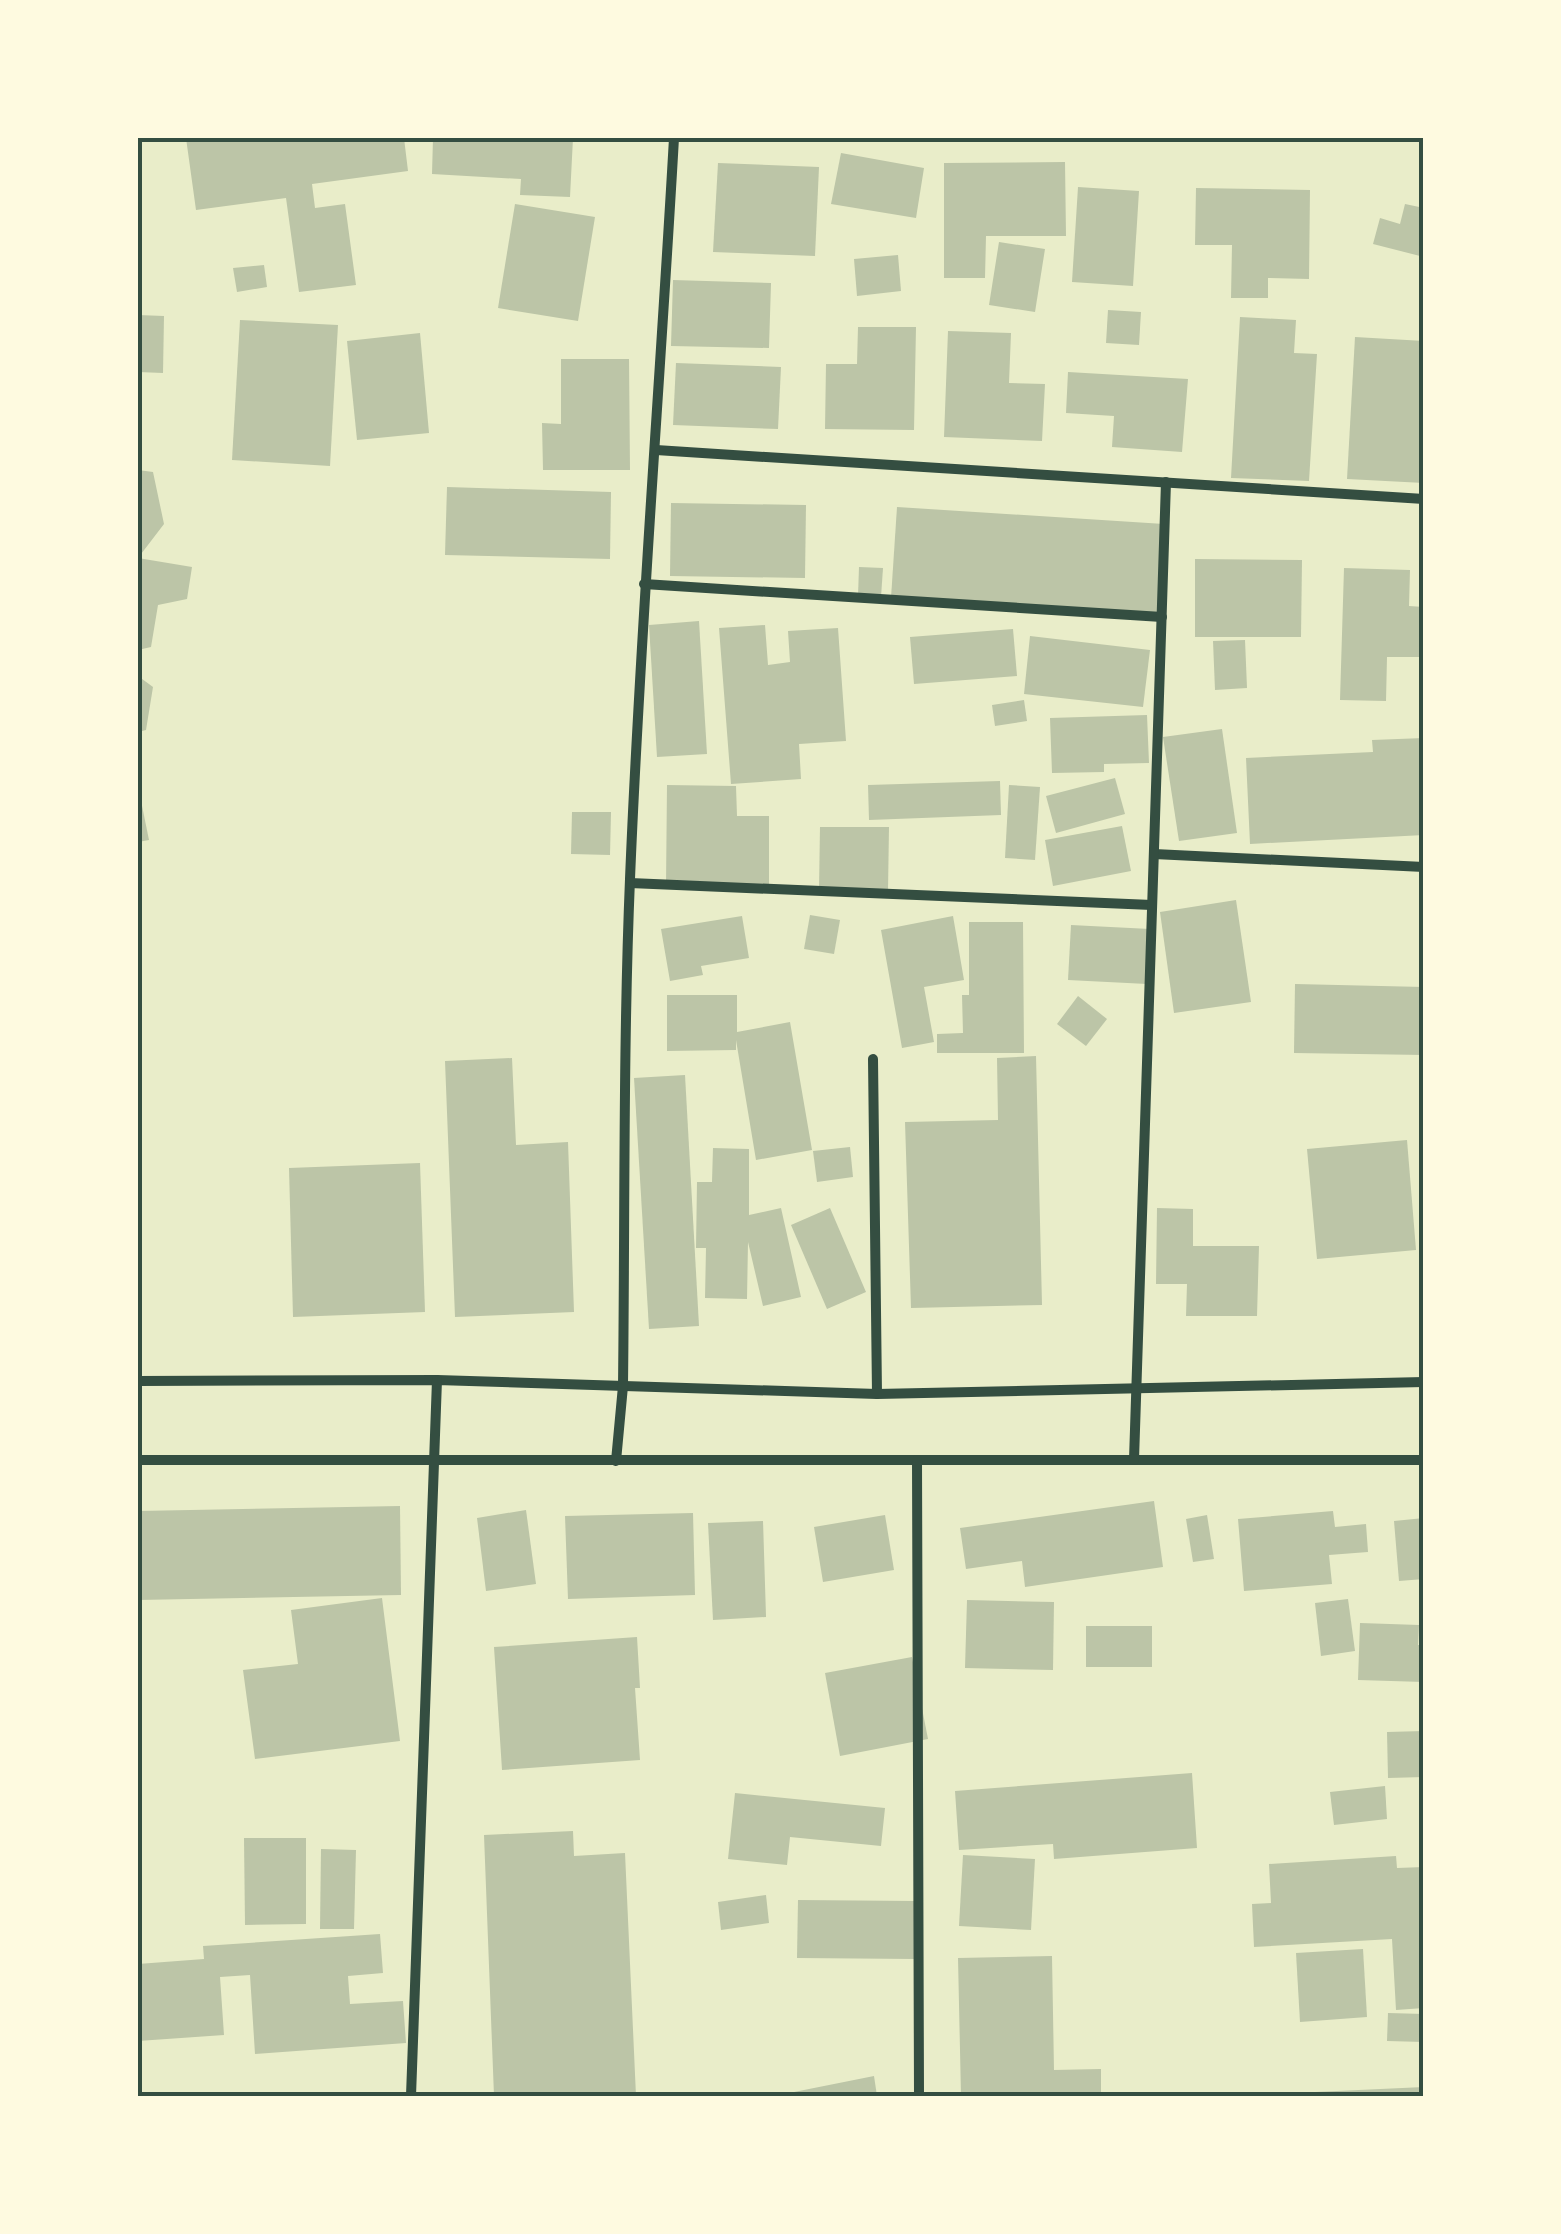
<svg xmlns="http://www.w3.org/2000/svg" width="1561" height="2234" viewBox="0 0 1561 2234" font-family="Inter,sans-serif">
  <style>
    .building { fill: #bcc5a7 }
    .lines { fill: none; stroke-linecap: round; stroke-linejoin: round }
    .minor { stroke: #344e41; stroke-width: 10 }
    .neatline { fill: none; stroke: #344e41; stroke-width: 4 }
  </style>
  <rect width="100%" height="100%" fill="#e9edc9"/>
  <g class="building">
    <polygon points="186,138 404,138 408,171 312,184 315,208 345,204 356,285 299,292 286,198 196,210"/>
    <polygon points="433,138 573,138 570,197 520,195 521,179 432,174"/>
    <polygon points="841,153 924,168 916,218 831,204"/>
    <polygon points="1065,162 1066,236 986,236 985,278 944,278 944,163"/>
    <polygon points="718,163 819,167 815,256 713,252"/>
    <polygon points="1078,187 1139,191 1133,286 1072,282"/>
    <polygon points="1196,188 1310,190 1309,279 1268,278 1268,298 1231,298 1232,245 1195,245"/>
    <polygon points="515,204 595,217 578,321 498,308"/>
    <polygon points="1405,204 1424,208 1424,257 1373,244 1380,218 1400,224"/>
    <polygon points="999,242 1045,249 1035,312 989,305"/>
    <polygon points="898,255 901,291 857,296 854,259"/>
    <polygon points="264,265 267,287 237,292 233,268"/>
    <polygon points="673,280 771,283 769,348 671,346"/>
    <polygon points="1108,310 1141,312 1139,345 1106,343"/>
    <polygon points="138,315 164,316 163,373 138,372"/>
    <polygon points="1240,317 1296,320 1294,353 1317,354 1309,481 1231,478"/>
    <polygon points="240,320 338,325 330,466 232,460"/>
    <polygon points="858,327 916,327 914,430 825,429 826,364 857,364"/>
    <polygon points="948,331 1011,333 1009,383 1045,384 1042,441 944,437"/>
    <polygon points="420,333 429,433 357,440 347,341"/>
    <polygon points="1355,337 1424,341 1424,483 1347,479"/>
    <polygon points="561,359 629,359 630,470 543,470 542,423 561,424"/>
    <polygon points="676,363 781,367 778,429 673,425"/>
    <polygon points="1068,372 1188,379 1182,452 1112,447 1114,416 1066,413"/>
    <polygon points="138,470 153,472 164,524 138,558 192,567 187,599 158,605 151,647 138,650"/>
    <polygon points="447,487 611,492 610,559 445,555"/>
    <polygon points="671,503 806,505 805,578 670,576"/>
    <polygon points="897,507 1164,524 1157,618 891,598"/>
    <polygon points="1195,559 1302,560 1301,637 1195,637"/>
    <polygon points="859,567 883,568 881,597 858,596"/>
    <polygon points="1344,568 1410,570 1409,606 1424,607 1424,657 1387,657 1386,701 1340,700"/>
    <polygon points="699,621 707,754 657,757 649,625"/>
    <polygon points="765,625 768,665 790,662 788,631 838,628 846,741 799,744 801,779 731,784 719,628"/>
    <polygon points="1013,629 1017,676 914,684 910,637"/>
    <polygon points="1030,636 1150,650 1143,707 1024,694"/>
    <polygon points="1245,640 1247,688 1215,690 1213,641"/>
    <polygon points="138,676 153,687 146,730 138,732"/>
    <polygon points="1024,700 1027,721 995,726 992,705"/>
    <polygon points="1147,715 1149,763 1104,764 1104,772 1052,773 1050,718"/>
    <polygon points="1222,729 1237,833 1179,841 1163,737"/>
    <polygon points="1424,738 1424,835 1250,844 1246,758 1373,752 1372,740"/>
    <polygon points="1115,778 1125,814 1056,833 1046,796"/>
    <polygon points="1000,781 1001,815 869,820 868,785"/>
    <polygon points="667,785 736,786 737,816 769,816 769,886 666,885"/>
    <polygon points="1009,785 1040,787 1035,860 1005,858"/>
    <polygon points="139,791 149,840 138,842 138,792"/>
    <polygon points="572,812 611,812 610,855 571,854"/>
    <polygon points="1122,826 1131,871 1053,886 1045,840"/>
    <polygon points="820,827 889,827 888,890 819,890"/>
    <polygon points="1236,900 1251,1002 1174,1013 1160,912"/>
    <polygon points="810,915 840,920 834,954 804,949"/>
    <polygon points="742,916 749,958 701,966 703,975 670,981 661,929"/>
    <polygon points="953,916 964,980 924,987 934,1042 902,1048 881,930"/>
    <polygon points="969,922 1023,922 1024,1053 937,1053 937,1034 963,1033 962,995 969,995"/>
    <polygon points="1071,925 1150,929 1147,984 1068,980"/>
    <polygon points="1295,984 1424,987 1424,1055 1294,1053"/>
    <polygon points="667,995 737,995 737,1032 790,1022 812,1150 756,1160 736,1040 736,1050 667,1051"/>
    <polygon points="1078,996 1107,1019 1086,1046 1057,1024"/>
    <polygon points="1036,1056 1042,1305 911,1308 905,1122 998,1120 997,1058"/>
    <polygon points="512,1058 516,1145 568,1142 574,1312 455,1317 445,1061"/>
    <polygon points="685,1075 699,1326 649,1329 634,1078"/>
    <polygon points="1407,1140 1416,1250 1317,1259 1307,1149"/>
    <polygon points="850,1147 853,1177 817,1182 813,1151"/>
    <polygon points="713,1148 749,1149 749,1215 781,1208 801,1297 763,1306 748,1242 747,1299 705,1298 706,1248 696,1248 697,1182 712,1182"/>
    <polygon points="420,1163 425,1312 293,1317 289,1168"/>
    <polygon points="830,1208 866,1292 827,1309 791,1225"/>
    <polygon points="1157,1208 1193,1209 1193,1246 1259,1246 1257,1316 1186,1316 1187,1284 1156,1284"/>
    <polygon points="1154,1501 1163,1567 1025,1587 1022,1561 966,1569 960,1528"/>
    <polygon points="400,1506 401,1595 138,1600 138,1511"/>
    <polygon points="526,1510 536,1584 486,1591 477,1518"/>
    <polygon points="1333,1511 1335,1527 1366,1524 1368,1552 1329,1555 1332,1584 1244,1591 1238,1519"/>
    <polygon points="693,1513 695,1595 568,1599 565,1516"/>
    <polygon points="885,1515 894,1570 823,1582 814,1527"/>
    <polygon points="1207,1515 1214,1559 1193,1562 1186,1519"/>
    <polygon points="1424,1518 1424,1579 1399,1581 1394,1521"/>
    <polygon points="763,1521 766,1617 713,1620 708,1523"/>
    <polygon points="382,1598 400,1741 255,1759 243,1670 298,1664 291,1610"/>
    <polygon points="1348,1599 1355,1651 1321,1656 1315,1603"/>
    <polygon points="967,1600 1054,1602 1053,1670 965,1668"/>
    <polygon points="1360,1623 1419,1625 1418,1645 1424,1645 1424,1682 1358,1680"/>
    <rect x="1086" y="1626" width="66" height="41"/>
    <polygon points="637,1637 640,1688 635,1688 640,1760 502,1770 494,1647"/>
    <polygon points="912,1657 928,1739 840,1756 825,1673"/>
    <polygon points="1424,1731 1424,1777 1388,1778 1387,1732"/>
    <polygon points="1192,1773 1197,1848 1054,1859 1053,1844 959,1850 955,1791"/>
    <polygon points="1385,1786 1387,1819 1334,1825 1330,1792"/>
    <polygon points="735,1793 885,1808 881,1846 790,1837 787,1865 728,1859"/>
    <polygon points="573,1831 574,1856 625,1853 636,2096 494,2096 484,1835"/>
    <polygon points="244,1838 306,1838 306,1924 245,1925"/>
    <polygon points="321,1849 356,1850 354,1929 320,1929"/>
    <polygon points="963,1855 1035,1859 1031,1930 959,1926"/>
    <polygon points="1396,1856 1397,1868 1424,1867 1424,2008 1396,2010 1392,1939 1254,1947 1252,1904 1271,1903 1269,1864"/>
    <polygon points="766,1895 769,1923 721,1930 718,1902"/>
    <polygon points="798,1900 915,1901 915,1959 797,1958"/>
    <polygon points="380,1934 383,1973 348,1976 350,2004 403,2001 406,2043 255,2054 250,1975 220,1977 224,2035 138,2041 138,1964 204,1959 203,1946"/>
    <polygon points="1363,1949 1367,2017 1300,2022 1296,1953"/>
    <polygon points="1052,1956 1054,2070 1101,2069 1101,2096 961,2096 958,1958"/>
    <polygon points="1388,2013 1424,2014 1424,2042 1387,2041"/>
    <polygon points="874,2076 877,2096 779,2096 779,2095"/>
    <polygon points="1424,2087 1424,2096 1315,2096 1315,2092"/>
  </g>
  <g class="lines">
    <g class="minor">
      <polyline points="656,450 1424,499"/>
      <polyline points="644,584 1162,617"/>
      <polyline points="1154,854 1424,867"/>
      <polyline points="630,883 1152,905"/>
      <polyline points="873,1059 877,1394"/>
      <polyline points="138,1381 437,1380 877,1394 1424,1382"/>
      <polyline points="138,1460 1424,1460"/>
      <polyline points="917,1460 919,2096"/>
      <polyline points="1134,1460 1166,482"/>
      <path d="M616 1461 623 1386C625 1217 623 1048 630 879 640 631 660 385 674 138"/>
      <polyline points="411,2096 437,1380"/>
    </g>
  </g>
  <rect width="1561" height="2234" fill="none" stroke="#fefae0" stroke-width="280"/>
  <rect x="140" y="140" width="1281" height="1954" class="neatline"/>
</svg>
